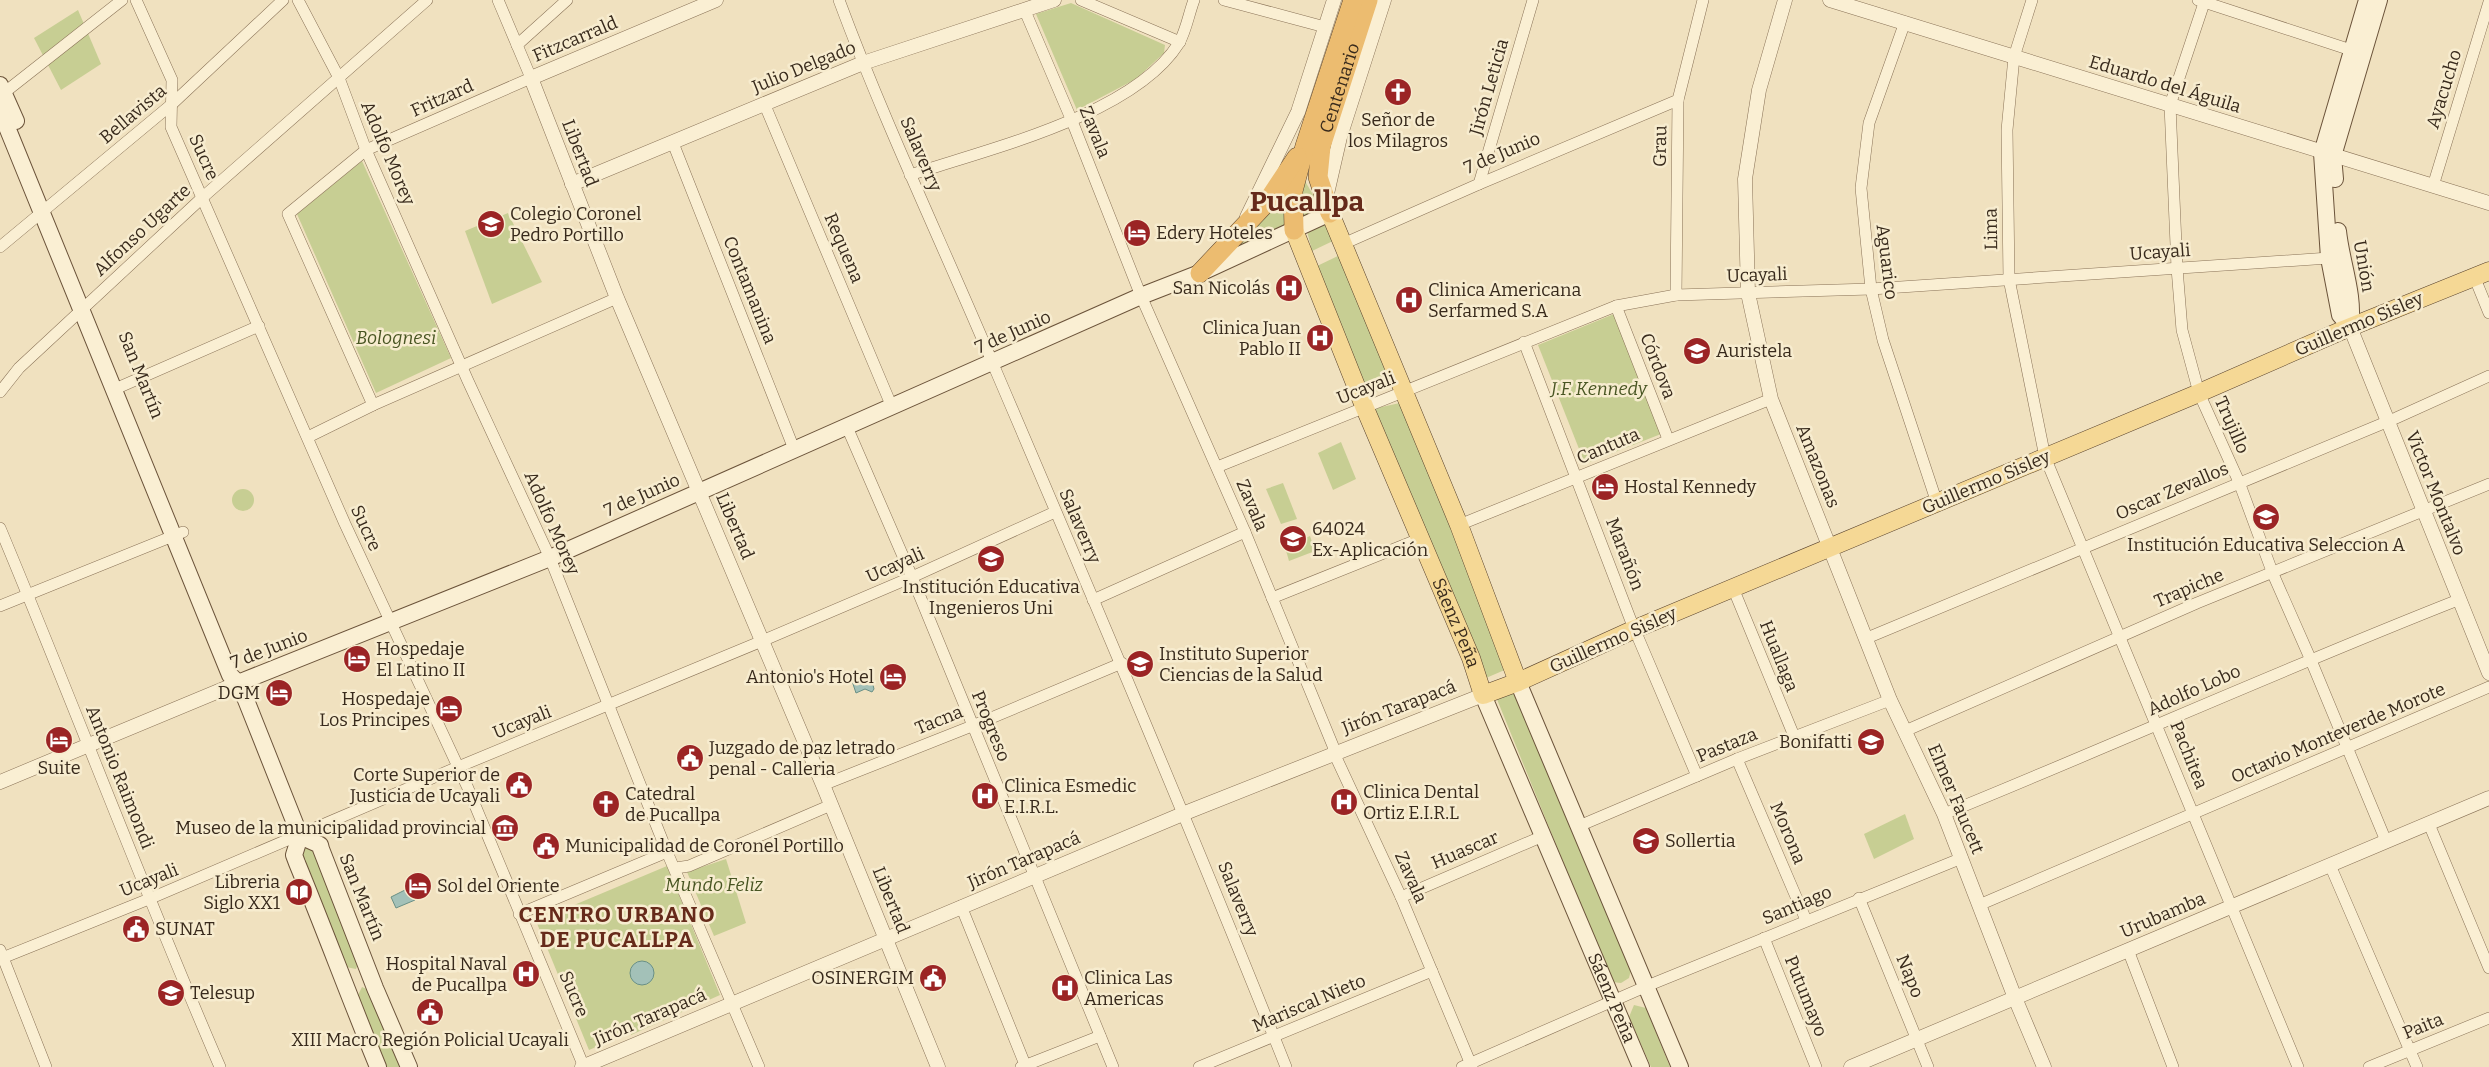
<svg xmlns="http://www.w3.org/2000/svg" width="2489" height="1067" viewBox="0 0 2489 1067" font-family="Bitter,serif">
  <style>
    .green { fill: #c7ce93 }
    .water { fill: #a3c1b8; stroke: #6a9086 }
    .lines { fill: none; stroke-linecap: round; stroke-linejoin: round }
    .minor-casing { stroke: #897257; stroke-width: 12 }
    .tertiary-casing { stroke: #897257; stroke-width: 15 }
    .secondary-casing { stroke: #6b533a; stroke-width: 18 }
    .primary-casing { stroke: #57402c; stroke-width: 19 }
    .trunk-casing { stroke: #57402c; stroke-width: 20 }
    .minor { stroke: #faefd3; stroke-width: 11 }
    .tertiary { stroke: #faefd3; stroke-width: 14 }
    .secondary { stroke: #faefd3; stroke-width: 16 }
    .primary { stroke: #f5d895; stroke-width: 18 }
    .trunk { stroke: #ecbc70; stroke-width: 19 }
    .labels { text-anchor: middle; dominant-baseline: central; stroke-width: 5; stroke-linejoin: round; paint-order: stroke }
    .street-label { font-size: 18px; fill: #382a1c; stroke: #f7eccf }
    .poi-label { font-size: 18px; fill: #382a1c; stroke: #f7eccf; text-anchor: start }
    .park-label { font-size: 18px; font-style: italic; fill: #485522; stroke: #f7eccf }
    .district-label { font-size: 22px; font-weight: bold; letter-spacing: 1px; fill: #662a1a; stroke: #f7eccf }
    .town-label { font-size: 28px; font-weight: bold; fill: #662a1a; stroke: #f7eccf }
  </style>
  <rect width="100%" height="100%" fill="#f0e1bf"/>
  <g class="green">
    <polygon points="1071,3 1165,45 1164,53 1136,79 1077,110 1036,14"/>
    <polygon points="78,10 101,64 61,90 34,38"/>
    <polygon points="362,161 451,358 376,393 297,214"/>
    <polygon points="1302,176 1322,210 1298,222"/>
    <polygon points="1286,184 1289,225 1239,246"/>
    <polygon points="508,213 542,282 492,304 465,231"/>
    <polygon points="1327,220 1335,240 1312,251 1307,231"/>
    <polygon points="1340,255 1393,384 1367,396 1315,267"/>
    <polygon points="1614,314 1661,434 1585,464 1538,345"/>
    <polygon points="1400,403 1507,669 1486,678 1372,409"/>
    <polygon points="1341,442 1356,479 1333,490 1318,453"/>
    <polygon points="1283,483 1297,519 1281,524 1266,489"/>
    <circle cx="243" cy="500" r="11"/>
    <polygon points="1310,536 1315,551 1289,561 1285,547"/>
    <polygon points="1511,685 1631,970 1629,978 1621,983 1612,982 1494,692"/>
    <polygon points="1905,814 1914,839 1874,859 1864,834"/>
    <polygon points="306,848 315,849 361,956 356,969 346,967 297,857"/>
    <polygon points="726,859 746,923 714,936 687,872"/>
    <polygon points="667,866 720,995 631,1035 631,1032 589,1050 536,921"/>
    <polygon points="362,987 369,990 404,1067 383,1067 355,1001"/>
    <polygon points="1634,1005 1646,1008 1670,1067 1651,1067 1629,1017"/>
  </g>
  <g class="water">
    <polygon points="861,675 864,680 872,681 874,689 872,692 865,689 856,693 851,678"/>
    <polygon points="409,888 415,900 396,908 391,897"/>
    <circle cx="642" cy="973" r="12"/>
  </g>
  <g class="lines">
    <g class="minor-casing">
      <g id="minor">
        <polyline points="136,0 172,80 171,127 345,524 467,786 584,1067"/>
        <polyline points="298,0 339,78 366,150 468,381 550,558 667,852 759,1067"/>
        <path d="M839 0C885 124 942 243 993 364 1093 598 1192 831 1286 1067"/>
        <polyline points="1081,0 1180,42"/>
        <polyline points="1224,0 1325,27"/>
        <polyline points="2032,0 2014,57 2007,130 2009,279 2045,457 2298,1067"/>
        <polyline points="2198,0 2351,50"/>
        <polyline points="2205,0 2170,105 2177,268 2182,330 2199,393 2239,482 2273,574 2310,658 2386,841"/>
        <polyline points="1025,11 1072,121 1141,296 1245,532 1333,746 1334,753 1401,897 1472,1067"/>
        <polyline points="1905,22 1869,123 1861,188 1871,289 1883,340 1937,503"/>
        <polyline points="517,45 567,0"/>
        <polyline points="0,96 122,0"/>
        <polyline points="764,103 892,407"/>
        <polyline points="673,143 794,449"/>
        <path d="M910 175C988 149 1134 115 1179 43 1186 31 1189 13 1194 0"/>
        <polyline points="1479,184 1533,0"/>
        <polyline points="2433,186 2489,2"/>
        <polyline points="1343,244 1479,184 1678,100"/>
        <polyline points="0,247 172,104 283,0"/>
        <polyline points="2474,276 2489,313"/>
        <polyline points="1676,295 1678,100 1703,0"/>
        <polyline points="1616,306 1668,439"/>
        <polyline points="1524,342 1631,621 1697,776"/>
        <polyline points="115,389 259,326"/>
        <polyline points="0,392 19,368 203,197 427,0"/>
        <polyline points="373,405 288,214 366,150 531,78 498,0"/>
        <polyline points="847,427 912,577 1113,1067"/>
        <polyline points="308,437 373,405 617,298"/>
        <polyline points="1217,467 1616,306 1676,295 1871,289 2329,258"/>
        <polyline points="1459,525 1771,399"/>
        <path d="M0 528C75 707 143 889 220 1067"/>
        <polyline points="1733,588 1794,736"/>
        <polyline points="1272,598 1419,539"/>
        <polyline points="1093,600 1245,532"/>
        <polyline points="0,606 183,532"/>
        <polyline points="1867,638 2396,418 2489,376"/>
        <polyline points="1905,731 2197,603 2489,484"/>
        <polyline points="1737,759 1806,920"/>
        <polyline points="823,785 972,726 1122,663"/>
        <path d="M1944 814C2116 744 2285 668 2458 600"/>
        <polyline points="2429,824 2489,968"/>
        <polyline points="1579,826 1737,759 1890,700"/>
        <polyline points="2330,865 2417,1067"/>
        <polyline points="676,868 689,866 831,805"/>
        <polyline points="1401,897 1543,836"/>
        <polyline points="1859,898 1928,1067"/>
        <polyline points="1979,905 2489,687"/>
        <polyline points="961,906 1026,1067"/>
        <polyline points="519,914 667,852"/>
        <polyline points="1764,938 1816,1067"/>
        <polyline points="0,950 46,1067"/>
        <polyline points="2128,950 2173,1067"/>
        <polyline points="0,959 149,899 458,767 762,641 912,577 1055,512"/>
        <polyline points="1021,1067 1100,1036"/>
        <polyline points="1199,1067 1432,971"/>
        <polyline points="1462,1067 1647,986 1962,858"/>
        <polyline points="2369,1067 2489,1018"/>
      </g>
    </g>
    <g class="tertiary-casing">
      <g id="tertiary">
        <polyline points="716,0 531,78 617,298 823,785 938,1067"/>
        <polyline points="1785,0 1759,90 1745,179 1748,293 1771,399 1890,700 1944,814 2015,998 2044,1067"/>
        <polyline points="1830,0 2489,203"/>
        <polyline points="572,184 863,63 1054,0"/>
        <polyline points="1326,198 1340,137 1384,0"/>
        <polyline points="1247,217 1298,112 1334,0"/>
        <polyline points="2350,327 2489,673"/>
        <polyline points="0,782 238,683"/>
        <polyline points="582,1067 1185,813 1483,695"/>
        <polyline points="1851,1067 2489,798"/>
      </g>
    </g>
    <g class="secondary-casing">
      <g id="secondary">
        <polyline points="0,85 16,121"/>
        <path d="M0 110 230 675 238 683 246 700 300 836 294 855 297 863C325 931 350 999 378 1067"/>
        <polyline points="2335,179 2333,156 2379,0"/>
        <path d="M2338 231C2341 262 2355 295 2350 327"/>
        <polyline points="2350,327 2340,315 2329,258 2322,153 2367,0"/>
        <polyline points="1518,682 1680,1067"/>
        <polyline points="238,683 550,558 1141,296 1200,273 1330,213"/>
        <path id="s1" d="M1483 695 1641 1067"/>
        <polyline points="300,836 320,845 321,849 375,988 409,1067"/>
      </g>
    </g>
    <g class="primary-casing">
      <g id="primary">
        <polyline points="1330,213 1459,525 1518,682"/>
        <path id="s2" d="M1294 230 1364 406 1471 658 1483 695 1518 682 1635 629 2199 393 2343 330 2489 271"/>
      </g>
    </g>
    <g class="trunk-casing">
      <g id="trunk">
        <path id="s3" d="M1330 213 1318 177 1321 146 1368 0"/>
        <polyline points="1294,230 1293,191 1305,146 1353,0"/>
        <polyline points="1200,273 1267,202 1297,157"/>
      </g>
    </g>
    <use href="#minor" class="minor"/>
    <use href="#tertiary" class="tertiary"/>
    <use href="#secondary" class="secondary"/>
    <use href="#primary" class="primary"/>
    <use href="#trunk" class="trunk"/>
  </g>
  <defs>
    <g id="church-disc" transform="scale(1.4375)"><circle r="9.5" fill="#9b2425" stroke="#f7eccf"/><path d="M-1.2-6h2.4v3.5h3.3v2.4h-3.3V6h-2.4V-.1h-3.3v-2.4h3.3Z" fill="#fff"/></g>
    <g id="school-disc" transform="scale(1.4375)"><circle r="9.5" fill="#9b2425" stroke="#f7eccf"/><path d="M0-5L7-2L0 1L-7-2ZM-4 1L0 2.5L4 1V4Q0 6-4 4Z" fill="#fff"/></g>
    <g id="hotel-disc" transform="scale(1.4375)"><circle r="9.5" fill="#9b2425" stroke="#f7eccf"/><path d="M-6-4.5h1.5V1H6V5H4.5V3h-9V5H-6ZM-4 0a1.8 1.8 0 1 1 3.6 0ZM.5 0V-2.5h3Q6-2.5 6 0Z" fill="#fff"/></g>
    <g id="hospital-disc" transform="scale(1.4375)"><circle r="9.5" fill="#9b2425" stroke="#f7eccf"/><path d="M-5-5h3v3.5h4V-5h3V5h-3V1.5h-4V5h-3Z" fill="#fff"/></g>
    <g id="university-disc" transform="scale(1.4375)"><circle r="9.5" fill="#9b2425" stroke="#f7eccf"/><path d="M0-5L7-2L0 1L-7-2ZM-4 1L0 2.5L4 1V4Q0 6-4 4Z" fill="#fff"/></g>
    <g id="civic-disc" transform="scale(1.4375)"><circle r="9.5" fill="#9b2425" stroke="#f7eccf"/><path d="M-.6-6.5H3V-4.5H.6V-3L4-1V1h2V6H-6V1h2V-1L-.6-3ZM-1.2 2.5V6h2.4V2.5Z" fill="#fff"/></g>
    <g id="museum-disc" transform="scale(1.4375)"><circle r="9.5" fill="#9b2425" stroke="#f7eccf"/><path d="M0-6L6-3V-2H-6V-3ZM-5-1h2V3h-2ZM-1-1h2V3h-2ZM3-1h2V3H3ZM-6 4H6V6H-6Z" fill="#fff"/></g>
    <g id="library-disc" transform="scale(1.4375)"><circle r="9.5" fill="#9b2425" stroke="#f7eccf"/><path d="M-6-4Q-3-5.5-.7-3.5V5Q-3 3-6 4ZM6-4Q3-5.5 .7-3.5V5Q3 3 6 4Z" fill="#fff"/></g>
  </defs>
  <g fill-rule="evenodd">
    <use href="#church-disc" x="1398" y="92"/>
    <use href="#school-disc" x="491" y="224"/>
    <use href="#hotel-disc" x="1137" y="233"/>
    <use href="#hospital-disc" x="1289" y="288"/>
    <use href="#hospital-disc" x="1409" y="300"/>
    <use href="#hospital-disc" x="1320" y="338"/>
    <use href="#university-disc" x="1697" y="351"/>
    <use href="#hotel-disc" x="1605" y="487"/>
    <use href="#school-disc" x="2266" y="517"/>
    <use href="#university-disc" x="1293" y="539"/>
    <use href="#school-disc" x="991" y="559"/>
    <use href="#hotel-disc" x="357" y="659"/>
    <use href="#university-disc" x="1140" y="664"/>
    <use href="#hotel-disc" x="893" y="677"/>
    <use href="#hotel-disc" x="279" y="693"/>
    <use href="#hotel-disc" x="449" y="709"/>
    <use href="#hotel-disc" x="59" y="740"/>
    <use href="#school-disc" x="1871" y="742"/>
    <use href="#civic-disc" x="690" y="758"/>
    <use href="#civic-disc" x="519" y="785"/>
    <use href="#hospital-disc" x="985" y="796"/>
    <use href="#hospital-disc" x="1344" y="802"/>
    <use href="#church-disc" x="606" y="804"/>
    <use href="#museum-disc" x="505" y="828"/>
    <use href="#school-disc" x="1646" y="841"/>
    <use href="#civic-disc" x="546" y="846"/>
    <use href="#hotel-disc" x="418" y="886"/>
    <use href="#library-disc" x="299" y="892"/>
    <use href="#civic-disc" x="136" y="929"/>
    <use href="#hospital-disc" x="526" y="974"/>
    <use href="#civic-disc" x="933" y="978"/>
    <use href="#hospital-disc" x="1065" y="988"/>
    <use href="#university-disc" x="171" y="993"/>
    <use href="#civic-disc" x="430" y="1012"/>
  </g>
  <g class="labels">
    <g class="street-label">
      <text transform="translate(575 39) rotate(-23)">Fitzcarrald</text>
      <text transform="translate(804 67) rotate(-22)">Julio Delgado</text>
      <text transform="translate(2165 84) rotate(17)">Eduardo del Águila</text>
      <text transform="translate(1489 87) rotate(-74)">Jirón Leticia</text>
      <text stroke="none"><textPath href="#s3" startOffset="130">Centenario</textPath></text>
      <text transform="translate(2444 89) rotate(-73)">Ayacucho</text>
      <text transform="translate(442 98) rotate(-24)">Fritzard</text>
      <text transform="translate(133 114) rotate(-40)">Bellavista</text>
      <text transform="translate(1095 132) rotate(68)">Zavala</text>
      <text transform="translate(1660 146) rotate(-89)">Grau</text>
      <text transform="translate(388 153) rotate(67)">Adolfo Morey</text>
      <text transform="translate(580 153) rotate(69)">Libertad</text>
      <text transform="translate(1502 153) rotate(-23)">7 de Junio</text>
      <text transform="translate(921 154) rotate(67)">Salaverry</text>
      <text transform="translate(204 157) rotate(66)">Sucre</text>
      <text transform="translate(1991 229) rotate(-91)">Lima</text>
      <text transform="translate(142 230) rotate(-43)">Alfonso Ugarte</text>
      <text transform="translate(844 248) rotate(67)">Requena</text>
      <text transform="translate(2160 252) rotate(-4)">Ucayali</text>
      <text transform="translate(1887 262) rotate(83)">Aguarico</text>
      <text transform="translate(2364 266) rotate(80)">Unión</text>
      <text transform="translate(1757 275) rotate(-2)">Ucayali</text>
      <text transform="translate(750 290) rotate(68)">Contamanina</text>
      <text transform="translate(2359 324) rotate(-23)">Guillermo Sisley</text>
      <text transform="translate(1013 332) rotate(-24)">7 de Junio</text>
      <text transform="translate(1658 366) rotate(69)">Córdova</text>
      <text transform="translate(141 375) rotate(68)">San Martín</text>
      <text transform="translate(1366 388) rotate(-21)">Ucayali</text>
      <text transform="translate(2232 425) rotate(66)">Trujillo</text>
      <text transform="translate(1608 446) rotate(-23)">Cantuta</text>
      <text transform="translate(1818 466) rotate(68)">Amazonas</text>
      <text transform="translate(1986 482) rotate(-23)">Guillermo Sisley</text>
      <text transform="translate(2172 491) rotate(-23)">Oscar Zevallos</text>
      <text transform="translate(2436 493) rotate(68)">Victor Montalvo</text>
      <text transform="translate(642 495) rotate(-24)">7 de Junio</text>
      <text transform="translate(1252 505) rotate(67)">Zavala</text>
      <text transform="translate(552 523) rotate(66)">Adolfo Morey</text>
      <text transform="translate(735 526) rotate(67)">Libertad</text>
      <text transform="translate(1080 526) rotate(67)">Salaverry</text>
      <text transform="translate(366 528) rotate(65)">Sucre</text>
      <text transform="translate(1625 554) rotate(69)">Marañón</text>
      <text transform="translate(895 565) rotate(-24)">Ucayali</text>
      <text transform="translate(2189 588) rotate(-23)">Trapiche</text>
      <text stroke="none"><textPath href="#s2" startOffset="425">Sáenz Peña</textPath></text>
      <text transform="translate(1613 640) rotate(-24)">Guillermo Sisley</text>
      <text transform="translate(269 649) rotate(-21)">7 de Junio</text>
      <text transform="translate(1779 656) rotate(68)">Huallaga</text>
      <text transform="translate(2194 690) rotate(-24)">Adolfo Lobo</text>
      <text transform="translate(1399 707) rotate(-21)">Jirón Tarapacá</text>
      <text transform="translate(939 720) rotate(-22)">Tacna</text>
      <text transform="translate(522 722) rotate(-22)">Ucayali</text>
      <text transform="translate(991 726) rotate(68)">Progreso</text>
      <text transform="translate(2338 733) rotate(-23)">Octavio Monteverde Morote</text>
      <text transform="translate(1727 745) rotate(-22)">Pastaza</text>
      <text transform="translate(2189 755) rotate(68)">Pachitea</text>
      <text transform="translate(120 777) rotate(68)">Antonio Raimondi</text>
      <text transform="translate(1956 799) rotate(67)">Elmer Faucett</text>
      <text transform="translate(1788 833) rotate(67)">Morona</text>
      <text transform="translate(1465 850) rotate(-23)">Huascar</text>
      <text transform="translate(1024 860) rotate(-23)">Jirón Tarapacá</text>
      <text transform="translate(1411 877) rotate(66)">Zavala</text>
      <text transform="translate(149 880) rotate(-22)">Ucayali</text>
      <text transform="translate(362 897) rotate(68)">San Martín</text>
      <text transform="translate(1238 899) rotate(68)">Salaverry</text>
      <text transform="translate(891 900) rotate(68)">Libertad</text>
      <text transform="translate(1797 905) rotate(-23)">Santiago</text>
      <text transform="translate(2163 915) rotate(-23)">Urubamba</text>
      <text transform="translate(1910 976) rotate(68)">Napo</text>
      <text transform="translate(574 994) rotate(67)">Sucre</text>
      <text transform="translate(1806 996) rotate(68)">Putumayo</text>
      <text stroke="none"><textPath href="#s1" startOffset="329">Sáenz Peña</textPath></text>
      <text transform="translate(1309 1003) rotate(-23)">Mariscal Nieto</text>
      <text transform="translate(650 1017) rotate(-23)">Jirón Tarapacá</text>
      <text transform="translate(2423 1026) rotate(-22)">Paita</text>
    </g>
    <g class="poi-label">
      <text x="1398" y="120" text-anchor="middle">Señor de<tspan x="1398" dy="21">los Milagros</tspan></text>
      <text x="510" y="214">Colegio Coronel<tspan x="510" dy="21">Pedro Portillo</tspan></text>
      <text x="1156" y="233">Edery Hoteles</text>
      <text x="1270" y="288" text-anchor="end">San Nicolás</text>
      <text x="1428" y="290">Clinica Americana<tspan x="1428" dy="21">Serfarmed S.A</tspan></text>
      <text x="1301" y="328" text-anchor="end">Clinica Juan<tspan x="1301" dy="21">Pablo II</tspan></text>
      <text x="1716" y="351">Auristela</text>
      <text x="1624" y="487">Hostal Kennedy</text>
      <text x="1312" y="529">64024<tspan x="1312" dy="21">Ex-Aplicación</tspan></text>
      <text x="2266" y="545" text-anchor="middle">Institución Educativa Seleccion A</text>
      <text x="991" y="587" text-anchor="middle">Institución Educativa<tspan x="991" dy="21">Ingenieros Uni</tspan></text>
      <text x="376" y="649">Hospedaje<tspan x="376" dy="21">El Latino II</tspan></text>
      <text x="1159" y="654">Instituto Superior<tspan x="1159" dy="21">Ciencias de la Salud</tspan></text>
      <text x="874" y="677" text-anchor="end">Antonio's Hotel</text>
      <text x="260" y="693" text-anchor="end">DGM</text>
      <text x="430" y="699" text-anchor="end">Hospedaje<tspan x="430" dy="21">Los Principes</tspan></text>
      <text x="1852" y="742" text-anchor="end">Bonifatti</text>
      <text x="709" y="748">Juzgado de paz letrado<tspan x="709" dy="21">penal - Calleria</tspan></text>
      <text x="59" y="768" text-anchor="middle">Suite</text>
      <text x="500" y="775" text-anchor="end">Corte Superior de<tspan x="500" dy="21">Justicia de Ucayali</tspan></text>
      <text x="1004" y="786">Clinica Esmedic<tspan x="1004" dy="21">E.I.R.L.</tspan></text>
      <text x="1363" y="792">Clinica Dental<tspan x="1363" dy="21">Ortiz E.I.R.L</tspan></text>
      <text x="625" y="794">Catedral<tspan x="625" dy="21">de Pucallpa</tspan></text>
      <text x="486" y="828" text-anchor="end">Museo de la municipalidad provincial</text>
      <text x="1665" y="841">Sollertia</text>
      <text x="565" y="846">Municipalidad de Coronel Portillo</text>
      <text x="280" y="882" text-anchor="end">Libreria<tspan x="280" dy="21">Siglo XX1</tspan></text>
      <text x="437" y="886">Sol del Oriente</text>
      <text x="155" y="929">SUNAT</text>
      <text x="507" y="964" text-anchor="end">Hospital Naval<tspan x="507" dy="21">de Pucallpa</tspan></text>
      <text x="914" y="978" text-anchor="end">OSINERGIM</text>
      <text x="1084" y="978">Clinica Las<tspan x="1084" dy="21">Americas</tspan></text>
      <text x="190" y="993">Telesup</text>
      <text x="430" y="1040" text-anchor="middle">XIII Macro Región Policial Ucayali</text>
    </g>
    <g class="park-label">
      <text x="396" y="338">Bolognesi</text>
      <text x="1599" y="389">J.F. Kennedy</text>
      <text x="714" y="885">Mundo Feliz</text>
    </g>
    <g class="district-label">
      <text x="617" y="914">CENTRO URBANO<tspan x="617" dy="25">DE PUCALLPA</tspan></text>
    </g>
    <g class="town-label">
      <text x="1307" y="201">Pucallpa</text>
    </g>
  </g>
</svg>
